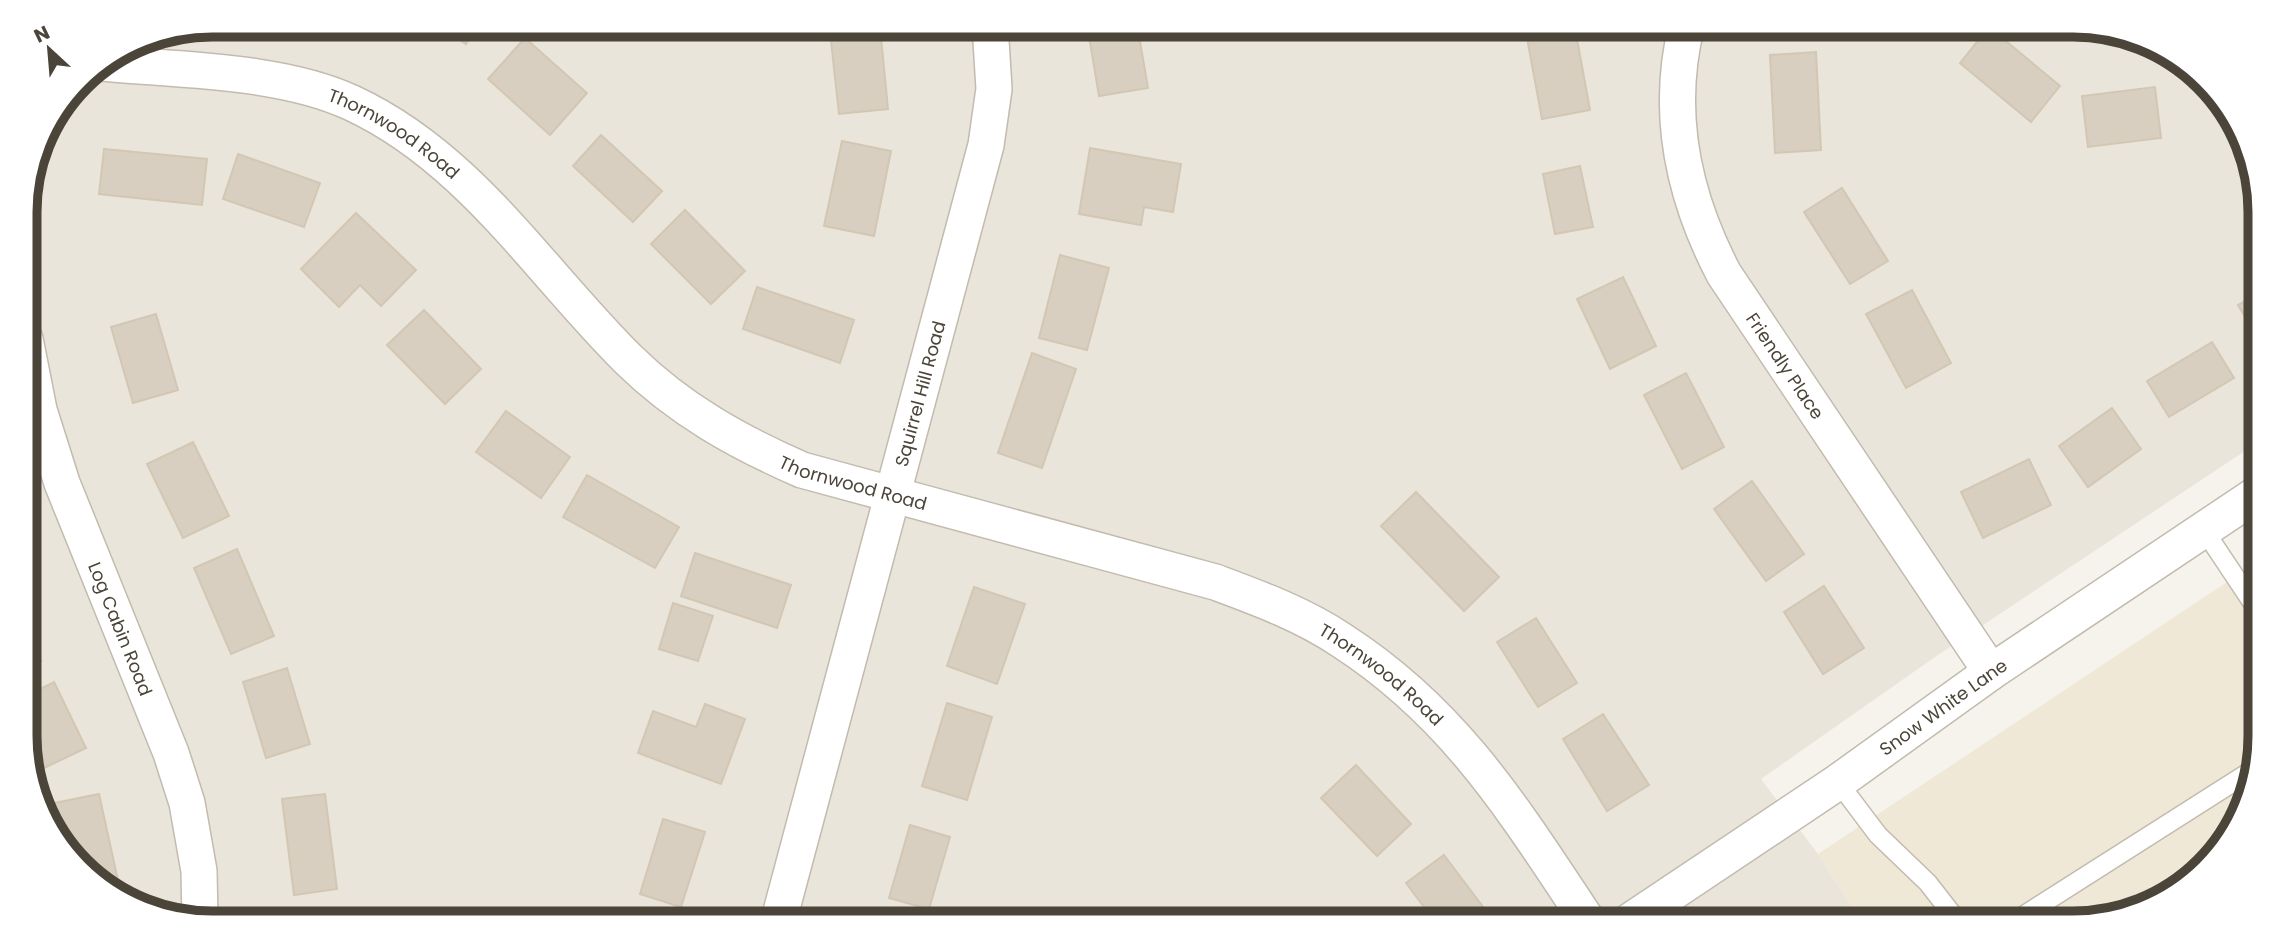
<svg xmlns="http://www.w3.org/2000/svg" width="2285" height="948" viewBox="0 0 2285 948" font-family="Poppins,sans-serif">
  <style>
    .residential { fill: #eae5da }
    .education { fill: #efe8d6 }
    .building { fill: #d8cfc1; stroke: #d3c7b4; stroke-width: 2 }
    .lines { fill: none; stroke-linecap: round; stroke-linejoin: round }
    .lane-casing { stroke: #c2bbae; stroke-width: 21 }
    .street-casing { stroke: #c2bbae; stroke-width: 38 }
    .lane { stroke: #fff; stroke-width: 18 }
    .street { stroke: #fff; stroke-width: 35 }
    .labels { text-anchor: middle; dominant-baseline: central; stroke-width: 5; stroke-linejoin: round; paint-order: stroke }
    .street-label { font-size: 18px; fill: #4b4439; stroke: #fff }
    .rim { fill: none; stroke: #4b4439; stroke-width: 9 }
  </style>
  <rect width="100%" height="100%" fill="#f6f3ec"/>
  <polygon class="residential" points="212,24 2073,25 2145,39 2222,97 2259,187 2260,441 1935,657 1761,779 1818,854 1863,923 212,923 140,909 63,851 26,761 25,199 44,129 88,71 140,39"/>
  <polygon class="education" points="2260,560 2260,737 2246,808 2187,885 2085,923 1863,923 1818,854"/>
  <g class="building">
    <polygon points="435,24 478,24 466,44"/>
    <polygon points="1087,24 1137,24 1148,88 1099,96"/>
    <polygon points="880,27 888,109 839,114 830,32"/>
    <polygon points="1989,27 2060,86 2031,122 1960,63"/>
    <polygon points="1575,28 1590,110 1542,119 1527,38"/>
    <polygon points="525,38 587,93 550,135 488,79"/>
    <polygon points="1816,52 1821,150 1775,153 1770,55"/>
    <polygon points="2155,87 2161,138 2088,147 2082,96"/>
    <polygon points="601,135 662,191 633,222 573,166"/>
    <polygon points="842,141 891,151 874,236 824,226"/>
    <polygon points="1090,148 1181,164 1173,212 1144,207 1141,225 1079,214"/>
    <polygon points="104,149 207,159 202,205 99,194"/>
    <polygon points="238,154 320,183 304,227 223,199"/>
    <polygon points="1580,166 1593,227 1555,234 1543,174"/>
    <polygon points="1842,188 1888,261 1850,284 1804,212"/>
    <polygon points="685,210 745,271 711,304 651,244"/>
    <polygon points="356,213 416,270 381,306 360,285 339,307 301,269"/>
    <polygon points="1060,255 1109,268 1087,350 1039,338"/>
    <polygon points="1623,277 1656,346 1610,369 1577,299"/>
    <polygon points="757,287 854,320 840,363 743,329"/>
    <polygon points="1912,290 1951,363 1906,388 1866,314"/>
    <polygon points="2259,293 2259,340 2238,305"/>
    <polygon points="424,310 481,369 445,404 387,345"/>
    <polygon points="156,314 178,390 133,403 111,327"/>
    <polygon points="2212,342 2234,378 2169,417 2147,381"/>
    <polygon points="1032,353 1076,369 1042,468 998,453"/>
    <polygon points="1686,373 1724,447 1682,469 1644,395"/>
    <polygon points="2112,408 2141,449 2088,487 2059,446"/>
    <polygon points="506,411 570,457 541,498 476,452"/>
    <polygon points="193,442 229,516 183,538 147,464"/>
    <polygon points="2029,459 2051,505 1983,538 1961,492"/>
    <polygon points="587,475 679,527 655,568 563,517"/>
    <polygon points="1752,481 1804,554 1766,581 1714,509"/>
    <polygon points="1416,492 1499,577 1464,611 1381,526"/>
    <polygon points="237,549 274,636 231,654 194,568"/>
    <polygon points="695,553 791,585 777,628 681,596"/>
    <polygon points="1824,586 1864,648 1823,674 1784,612"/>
    <polygon points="974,587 1025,604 997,684 947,666"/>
    <polygon points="673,603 713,616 698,661 659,649"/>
    <polygon points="1536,618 1577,683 1538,707 1497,642"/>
    <polygon points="26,630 41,661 26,668"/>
    <polygon points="287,668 310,744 266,758 243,682"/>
    <polygon points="54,682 86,748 42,769 26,737 26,696"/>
    <polygon points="947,703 992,717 967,800 922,786"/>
    <polygon points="705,704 745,719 721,784 638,753 653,711 696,727"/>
    <polygon points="1603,714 1649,785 1607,811 1563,739"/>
    <polygon points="1356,765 1411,824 1377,856 1321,798"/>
    <polygon points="99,794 119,885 111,887 65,852 54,803"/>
    <polygon points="325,794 337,889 294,895 282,799"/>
    <polygon points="663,819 705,832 681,907 640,894"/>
    <polygon points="910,825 950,837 929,909 889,898"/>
    <polygon points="1444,855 1493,920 1489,923 1436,923 1406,883"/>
  </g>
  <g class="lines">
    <g class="lane-casing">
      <g id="lane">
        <polyline points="2204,530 2260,614"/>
        <polyline points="1838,782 1878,835 1928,883 1959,923"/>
        <polyline points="2012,923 2254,769"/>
      </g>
    </g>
    <g class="street-casing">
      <g id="street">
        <path id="s1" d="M1687 24C1665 111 1683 196 1724 274L1991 672"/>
        <path id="s2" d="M102 63C178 70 282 70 352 103 470 158 539 271 629 360 680 410 738 442 802 470L1215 582C1258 598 1302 614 1341 640 1456 714 1515 812 1589 923"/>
        <path id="s3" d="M25 339 39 410 62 483 171 753 187 803 199 871 200 921"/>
        <path id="s4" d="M778 923 986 145 994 89 990 24"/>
        <path id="s5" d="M1627 923 1838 782 1991 672 2260 492"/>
      </g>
    </g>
    <use href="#lane" class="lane"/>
    <use href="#street" class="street"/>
  </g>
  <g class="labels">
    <g class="street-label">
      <text stroke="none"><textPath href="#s2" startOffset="306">Thornwood Road</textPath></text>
      <text stroke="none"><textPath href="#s1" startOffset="369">Friendly Place</textPath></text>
      <text stroke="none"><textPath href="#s4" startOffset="548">Squirrel Hill Road</textPath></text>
      <text stroke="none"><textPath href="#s2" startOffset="894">Thornwood Road</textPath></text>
      <text stroke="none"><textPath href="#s3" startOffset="306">Log Cabin Road</textPath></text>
      <text stroke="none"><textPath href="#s2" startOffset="1461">Thornwood Road</textPath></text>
      <text stroke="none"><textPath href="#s5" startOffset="383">Snow White Lane</textPath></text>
    </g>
  </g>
  <path d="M0 0H2285V948H0ZM212 37H2073A175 175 0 0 1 2248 212V736A175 175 0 0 1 2073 911H212A175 175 0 0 1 37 736V212A175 175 0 0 1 212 37Z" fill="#fff" fill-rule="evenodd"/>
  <path class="rim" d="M212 37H2073A175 175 0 0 1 2248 212V736A175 175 0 0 1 2073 911H212A175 175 0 0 1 37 736V212A175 175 0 0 1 212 37Z"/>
  <g transform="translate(49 49) rotate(334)" stroke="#ffffff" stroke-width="5" paint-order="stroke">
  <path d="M0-5L12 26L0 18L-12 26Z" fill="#4b4439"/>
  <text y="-10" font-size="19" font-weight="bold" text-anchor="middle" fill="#4b4439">N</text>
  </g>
</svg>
